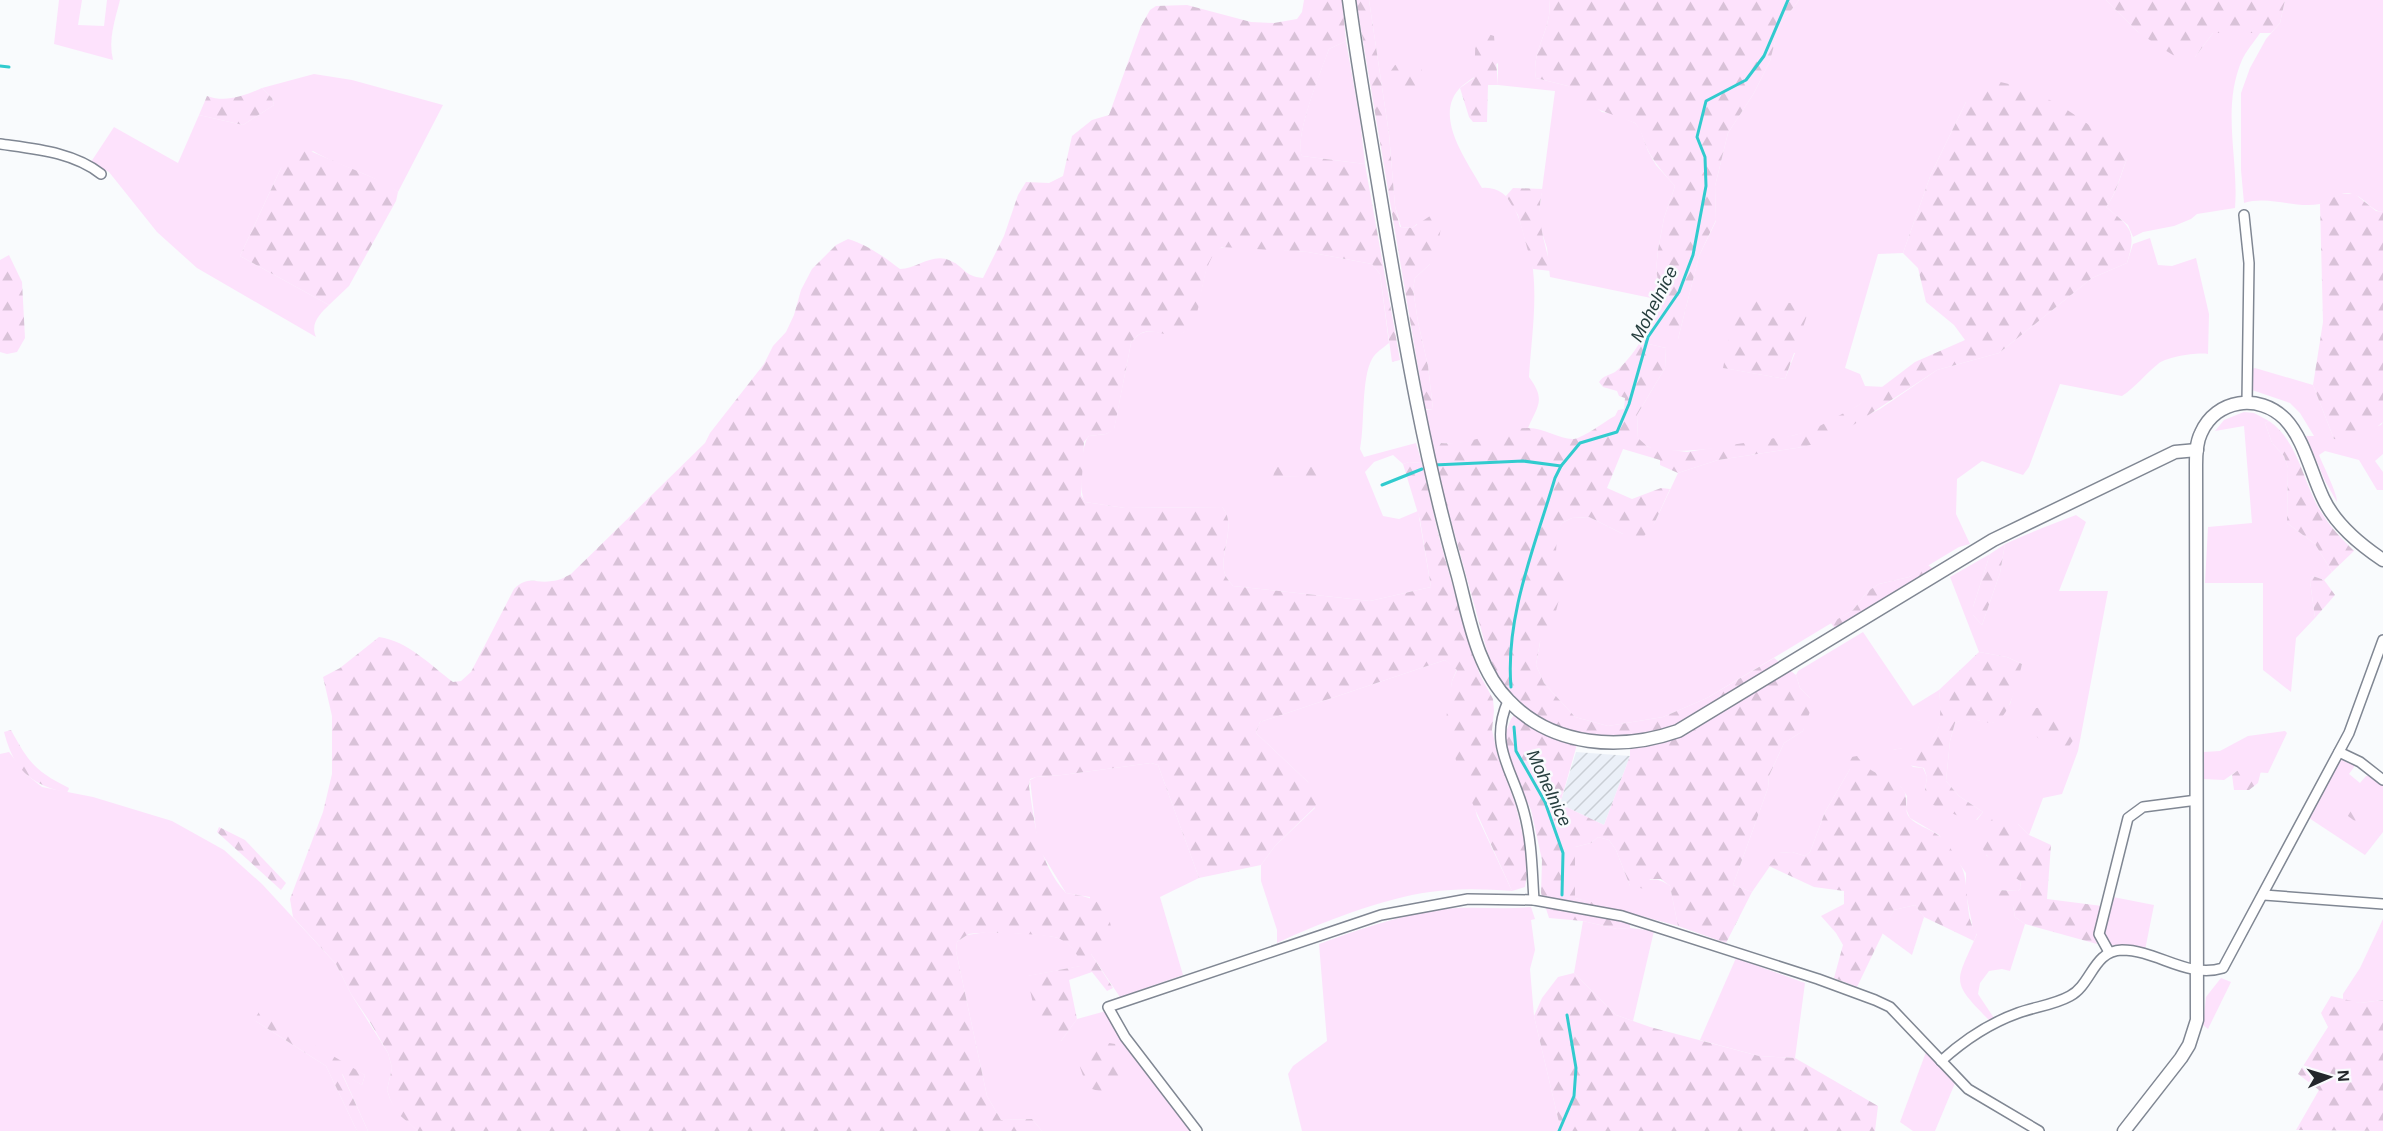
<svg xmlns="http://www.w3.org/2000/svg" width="2383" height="1131" viewBox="0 0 2383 1131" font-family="Helvetica,sans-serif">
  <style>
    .industrial { fill: url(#industrial-furrows) }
    .grass { fill: #fde2fc; fill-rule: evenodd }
    .forest { fill: url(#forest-firs); fill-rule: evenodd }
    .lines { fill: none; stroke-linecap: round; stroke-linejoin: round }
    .stream { stroke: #31cbce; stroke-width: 3 }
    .street-casing { stroke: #808793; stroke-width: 12 }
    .secondary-casing { stroke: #808793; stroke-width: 15 }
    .street { stroke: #fff; stroke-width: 9 }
    .secondary { stroke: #fff; stroke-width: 12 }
    .labels { text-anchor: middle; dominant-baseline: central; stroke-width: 5; stroke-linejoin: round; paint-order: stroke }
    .water-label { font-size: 18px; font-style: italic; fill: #263e3e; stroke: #f9fbfd }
  </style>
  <defs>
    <pattern id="industrial-furrows" width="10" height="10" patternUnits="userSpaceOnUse" patternTransform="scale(1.5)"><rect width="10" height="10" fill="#ebf0f8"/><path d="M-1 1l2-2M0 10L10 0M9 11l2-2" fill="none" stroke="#c9ced5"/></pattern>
    <pattern id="forest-firs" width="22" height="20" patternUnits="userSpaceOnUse" patternTransform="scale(1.5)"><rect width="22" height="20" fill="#fde2fc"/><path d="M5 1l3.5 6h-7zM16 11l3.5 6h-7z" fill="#d9c2d8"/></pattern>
  </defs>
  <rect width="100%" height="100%" fill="#f9fbfd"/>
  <polygon class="industrial" points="1576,752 1630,756 1604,825 1560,804"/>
  <g class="grass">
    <path d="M59 0H82L78 25 104 26 107 0H120C115 20 108 39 113 60L54 44Z"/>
    <path d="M1369 0H1549C1554 26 1530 52 1536 78L1568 86 1602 112 1614 114 1635 123 1640 129 1648 151 1656 165 1675 186 1664 218 1658 250 1656 270 1660 289 1668 295 1678 339 1699 256 1716 221 1715 186 1728 133 1754 93 1770 61 1779 26 1799 0H2106L2138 32 2195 57 2213 33H2260C2254 42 2246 51 2242 60 2221 109 2239 158 2235 208L2197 214 2191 219 2174 226 2143 232 2133 237 2128 225 2106 207C2117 193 2120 176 2127 159L1966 102 1931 174 1903 253 1878 254 1845 368 1860 374 1865 386 1885 387C1862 403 1838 420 1813 430 1785 440 1674 459 1649 447 1645 446 1641 441 1638 438L1637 415 1665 368 1666 348 1640 342 1651 298 1550 277 1547 248 1538 220 1555 91 1498 85V63C1486 70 1473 77 1462 86 1431 114 1467 161 1482 188 1512 185 1520 220 1526 243 1529 252 1533 262 1533 270 1537 306 1531 342 1529 377 1546 400 1538 405 1528 428 1499 433 1470 446 1441 443L1433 456 1425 410 1433 409 1428 366 1418 322 1413 289 1415 278 1430 264 1417 224 1412 228 1401 227 1395 206 1389 134ZM1728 347 1795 353 1785 379 1724 368Z"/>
    <path d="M2285 0H2383V212C2371 211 2366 199 2355 195 2341 189 2332 201 2320 204 2295 209 2269 195 2244 203L2241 170V93L2250 68 2266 39 2280 23Z"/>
    <path d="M1346 41 1360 120 1365 164 1302 156C1294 136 1321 71 1329 49Z"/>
    <path d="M314 74 352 80 443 105 398 192C373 174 340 167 313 151L281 168 240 256 329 305C320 314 310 323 316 337L197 268 157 232 109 172 91 162 114 127 178 163 199 115 243 125 274 105 272 98 262 88Z"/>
    <path d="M2150 238 2158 265 2172 266 2196 258 2209 314 2208 354C2197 352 2166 357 2158 364 2145 374 2136 387 2122 396L2060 384 2029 467 2023 475 1982 461 1957 479 1956 514 1970 544 1959 547 1909 577 1879 584 1868 591 1853 610 1707 698 1663 717 1608 726 1575 717 1544 683 1536 665 1556 553V532L1562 523 1572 518 1589 517 1623 534 1654 524 1678 473 1718 460 1803 447 1880 409 1937 370 1999 353 2092 278 2127 263 2133 244Z"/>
    <path d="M1230 246 1308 252 1372 264 1380 274 1389 343C1383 348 1376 352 1372 359 1361 379 1365 424 1360 449L1364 457 1416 443 1422 463 1409 462 1403 464 1393 455 1374 462 1365 472 1383 516 1399 519 1418 511 1431 587 1370 601 1233 586C1231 583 1226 578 1225 574 1218 555 1238 525 1222 507L1125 508 1085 502C1078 492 1081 443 1089 436L1106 434 1114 429 1131 343C1148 315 1177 350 1191 324 1201 307 1204 263 1213 253 1217 248 1224 247 1230 246ZM1275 467 1327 475 1274 477Z"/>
    <path d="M2255 368 2313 385 2334 439 2381 425 2383 422V454L2375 461 2383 472V490H2377L2359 460 2325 451 2319 455C2323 465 2338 495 2337 502L2325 481 2306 436H2314L2300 413 2290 403 2252 390 2251 369Z"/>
    <polygon points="2244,412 2254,413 2269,421 2265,423 2272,443 2284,456 2288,468 2287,523 2315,544 2332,572 2324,580 2313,576 2310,581 2315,618 2296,638 2291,692 2263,670 2263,583 2205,583 2208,527 2252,523 2244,426 2215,431 2224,420"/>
    <path d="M2076 515 2086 522 2059 591H2108L2078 751 2062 794 2043 798 2029 835 2018 824 1986 855 2020 881 2021 888 2018 891 1998 890 2013 906 2015 917 2025 924 2010 971 2002 969 1989 971 1980 983 1978 994 1994 1018 1989 1020C1949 980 1956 983 1977 934L1973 929 1966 893V873L1939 835 1910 818 1906 809 1907 796 1901 787 1865 767 1857 757 1825 812 1810 852 1805 856 1792 852 1779 853 1752 892 1733 885 1768 788 1769 776 1784 743 1803 731 1810 698 1800 688 1796 675 1798 671 1863 632 1913 706 1939 690C1941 712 1946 735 1921 745 1913 748 1901 748 1893 750L1913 767 1923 768 1927 777 1925 790 1977 820 1983 812 1959 796 1946 781 1950 741 1955 723 1966 718 1993 723 2010 704 2022 664 2007 657 1979 652 1950 577 1990 554 1973 607V615L1982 625 2000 573 2005 544C2029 533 2052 524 2076 515Z"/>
    <path d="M1445 660 1457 669 1452 681 1450 700 1477 816 1512 891C1485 889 1457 888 1430 892 1384 898 1319 923 1277 943V930L1261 881V865L1275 846 1315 808 1308 782 1256 733 1260 722Z"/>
    <polygon points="2285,731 2287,733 2268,773 2237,771 2224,780 2203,779 2204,752 2220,751 2248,736"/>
    <polygon points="9,752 27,775 42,787 93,797 172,821 224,850 262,884 336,964 351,994 388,1053 392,1068 387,1090 390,1099 397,1112 418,1131 368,1131 342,1073 362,1085 365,1075 254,1020 326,1066 357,1131 0,1131 0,754"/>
    <polygon points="2344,759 2354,763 2354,767 2349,774 2360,783 2366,776 2370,775 2383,785 2383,832 2365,855 2309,818 2339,761"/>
    <polygon points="1151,763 1158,765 1199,878 1160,897 1183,975 1120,997 1091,954 1090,897 1066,893 1038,847 1030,780 1036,777 1062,775"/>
    <path d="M1598 837 1609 840 1616 850 1630 886C1647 880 1655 875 1670 886L1678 926 1575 898V847L1591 843Z"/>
    <path d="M2113 897 2154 905 2145 950C2130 948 2107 951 2103 934Z"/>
    <polygon points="1915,905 1924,917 1912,955 1882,933 1894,910"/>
    <path d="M1531 907 1535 919 1531 920 1535 950 1530 969 1534 1016 1561 1131H1302L1288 1074 1293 1066 1327 1041 1319 944C1360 929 1400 915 1444 909 1473 906 1502 910 1531 907Z"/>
    <polygon points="2383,919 2383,1000 2360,1003 2343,1001 2343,994 2360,968"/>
    <polygon points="1583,921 1617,929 1630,928 1654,931 1633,1021 1616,1015 1574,973"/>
    <path d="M987 932C1003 933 1044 933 1058 938 1069 942 1080 954 1081 966L1028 976 1061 1041 1077 1019 1106 1011 1122 1042 1157 1082 1175 1111 1192 1131H1042L1032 1119 1001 1120 987 1096 956 951 957 942 967 935Z"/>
    <polygon points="1736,958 1805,983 1795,1058 1759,1056 1700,1040"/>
    <polygon points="2221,978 2231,982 2208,1029 2203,1025 2206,997"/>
    <polygon points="1926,1052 1955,1083 1935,1131 1913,1131 1900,1122"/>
  </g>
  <g class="forest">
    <path d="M1304 0H1342L1346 41 1329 49C1321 72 1294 136 1302 156L1365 164 1400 360 1392 362 1380 274 1372 264 1308 252 1222 247C1196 263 1207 315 1186 331 1168 345 1147 317 1131 343L1114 430 1106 434 1089 436 1084 442 1081 495 1085 502 1125 508 1222 507C1238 524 1218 555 1225 574 1226 578 1231 583 1233 586L1370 601 1431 587 1420 520 1403 464 1409 462 1422 463 1439 537 1470 647 1480 675 1493 699 1494 711 1492 730 1497 753 1516 806 1529 862 1525 887 1512 891 1461 778 1449 736 1446 719 1452 681 1457 670 1445 660 1260 722 1256 733 1308 782 1319 797 1315 807 1275 846 1261 865 1199 878 1158 765 1151 763 1062 775 1036 777 1030 779 1029 786C1035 826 1038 862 1066 893 1100 898 1109 904 1113 939L1091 954 1113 988 1107 991 1092 972 1069 980 1077 1019 1061 1041 1039 1031 1027 976 1080 966C1080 954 1069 943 1058 938 1045 934 982 931 969 934 965 936 961 939 957 942L956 951 987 1096 1001 1120 1032 1119 1042 1131H418L396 1112 390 1099 387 1090 392 1068 388 1053 370 1022 351 994 336 964 293 917 290 899 323 812 332 774V716L323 677 340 668 379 637C408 641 430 665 453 682L461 681 471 672 514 589C529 575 535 584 552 581 559 581 565 577 571 574L705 443 710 433 764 364 773 346 786 332 794 315 801 290 812 269 836 245 848 239C868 245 884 257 900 269 918 269 932 252 951 261 965 267 963 276 983 278L1004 236 1018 195 1026 182 1049 183 1063 176 1072 136 1092 120 1109 115 1141 26 1150 10 1156 6 1187 5 1251 22 1274 23 1297 19 1302 12Z"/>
    <polygon points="1356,0 1369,0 1389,134 1395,206 1400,227 1412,228 1439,210 1443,215 1439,239 1430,264 1415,278 1413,289 1418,322 1428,366 1433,409 1425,409"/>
    <path d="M1549 0H1799L1779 26 1770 61 1754 93 1728 133 1715 186 1716 220 1699 256 1678 339 1669 337 1666 330 1672 317 1668 295 1660 290 1656 270 1658 250 1664 218 1675 186C1666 176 1657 166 1650 154 1644 144 1643 132 1635 123L1578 102 1568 86 1536 78C1530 52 1554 26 1549 0Z"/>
    <polygon points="2106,0 2285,0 2280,23 2271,33 2213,33 2195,57 2178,58 2163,49 2138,32"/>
    <polygon points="1476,30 1494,36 1498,85 1488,85 1487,122 1473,122 1469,117 1460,88 1474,78"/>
    <path d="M1410 61 1422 69C1421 89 1418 95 1397 92L1388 75 1395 65Z"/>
    <path d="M1996 81C2044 90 2086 120 2122 152L2127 159C2120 175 2117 193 2106 207 2131 227 2137 231 2127 263L2092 278 1999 353 1937 370 1832 439 1803 447 1718 460 1678 473 1660 465V460L1623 449 1607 488 1632 499 1661 488 1670 489 1654 524 1641 540 1623 534 1589 517 1572 518 1562 523 1557 532 1556 553 1567 569 1550 634 1540 642 1536 665 1544 683 1575 717 1608 726 1663 717 1707 698 1774 658 1796 675 1800 688 1810 698 1812 706 1803 731 1784 743 1769 776 1768 788 1733 885 1752 892 1726 943 1678 926 1670 886 1661 879H1650L1645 889 1630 886 1616 850 1609 840 1598 837 1591 843 1575 847V898L1631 912 1630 928 1617 929 1583 921 1549 918 1541 893 1542 860 1531 810 1508 759 1506 740V732L1511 719 1523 705 1500 683 1487 651 1433 456 1441 443C1473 446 1498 428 1529 428 1544 428 1561 440 1574 439 1585 437 1605 421 1615 416L1618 410 1624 409 1625 398 1619 396 1617 391 1603 387 1599 382C1604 375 1608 376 1615 372 1623 366 1636 350 1640 342L1666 348 1665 368 1637 415 1638 438 1648 447 1687 452 1795 435 1814 429 1857 406 1915 362 1965 340 1954 325 1926 302 1918 268 1903 253 1931 174 1966 102 1983 86ZM1580 734 1630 738V756L1604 825 1560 804Z"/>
    <path d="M262 88 272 98 274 105 243 125 199 115 207 96C226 103 244 96 262 88Z"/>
    <polygon points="303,148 388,184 398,192 396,201 349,286 329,305 240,256 281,168"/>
    <path d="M1513 188 1543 189C1534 218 1546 242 1551 271L1533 269 1518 215 1506 196Z"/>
    <polygon points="2340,194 2355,194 2376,211 2383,212 2383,422 2360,440 2334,439 2313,385 2323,322 2320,204"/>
    <polygon points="9,255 22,282 25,338 17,352 7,354 0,352 0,260"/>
    <polygon points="1737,300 1811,304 1785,379 1723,368"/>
    <path d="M2269 421C2300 442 2303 486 2323 515 2331 528 2343 540 2354 551L2332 572 2315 544 2287 523 2288 468 2284 456 2272 443 2265 423Z"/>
    <polygon points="1275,467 1328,467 1327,476 1273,477"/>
    <polygon points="2005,544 2000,573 1982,625 1973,615 1973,607 1990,554"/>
    <polygon points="1928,565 1933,569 1835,629 1831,623 1853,610 1868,591 1879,584 1909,577"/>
    <polygon points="2313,576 2324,580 2335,595 2315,618 2310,581"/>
    <path d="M1979 652 2007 657 2022 664C2019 677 2008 725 1991 723 1977 721 1969 716 1955 723L1950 741 1946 781 1959 796 1983 812 1976 820 1970 821 1933 805 1925 790 1927 777 1924 768 1903 764 1892 750C1939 742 1943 738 1939 690Z"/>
    <polygon points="2042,707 2075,731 2074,739 2066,751 2055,752 2026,728 2024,719 2030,709"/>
    <path d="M11 730C29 763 35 771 69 788L67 793C30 784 14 770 4 732Z"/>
    <path d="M1857 756C1871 777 1889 774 1902 788 1910 797 1902 809 1910 818 1916 825 1930 829 1938 835 1948 842 1954 854 1960 864 1971 881 1963 919 1977 933L1974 941 1924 917 1915 905 1894 910 1857 987 1834 978 1843 945 1836 933 1821 916 1844 904V891L1814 887 1769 866 1778 853 1792 852 1805 856 1810 852 1825 812 1850 769 1846 758Z"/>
    <polygon points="2245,769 2261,771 2258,783 2249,790 2234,790 2232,775 2237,771"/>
    <polygon points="2357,803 2369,813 2362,822 2356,822 2348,816 2345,809 2349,805"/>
    <path d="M1995 816 2018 824 2029 835 2051 845 2047 899 2102 906 2096 935 2097 944 2025 924 2015 917 2013 906 1995 895 1997 890 2018 891 2021 888 2020 881C1994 862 1963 849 1995 816Z"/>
    <polygon points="219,827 245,840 286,883 281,890 217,832"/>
    <polygon points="1574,973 1616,1015 1650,1027 1759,1056 1795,1058 1878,1106 1875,1131 1561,1131 1534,1016 1542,998 1558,977"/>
    <polygon points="2331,996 2360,1003 2383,1000 2383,1131 2296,1130 2319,1090 2298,1074 2328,1027 2321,1013"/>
    <polygon points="259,1012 365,1075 362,1085 342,1074 368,1131 357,1131 326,1066 254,1020"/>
    <path d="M1103 1042 1115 1044 1124 1081C1112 1092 1102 1094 1087 1087L1076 1056 1086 1047Z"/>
  </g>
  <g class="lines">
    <g class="stream">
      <polyline points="0,66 9,67"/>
      <polyline points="1434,465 1523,461 1561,466"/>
      <polyline points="1382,485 1422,469"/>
      <path d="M1511 687C1505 616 1535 546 1555 478L1561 466 1580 443 1617 432 1629 404 1648 337 1679 292 1693 255 1706 186 1705 157 1697 137 1706 101 1746 80 1764 56 1788 0"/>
      <polyline points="1514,727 1516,751 1545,802 1563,853 1562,895"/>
      <polyline points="1559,1131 1574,1096 1576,1068 1567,1015"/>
    </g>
    <g class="street-casing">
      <g id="street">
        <path d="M0 144C35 149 73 152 101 174"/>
        <polyline points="2244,215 2249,263 2247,402"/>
        <path d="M1508 701C1488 747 1513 769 1524 812 1532 841 1532 871 1534 900"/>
        <polyline points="2339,752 2360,762 2383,780"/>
        <polyline points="2264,895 2383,904"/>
        <polyline points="2109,952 2099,934 2128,818 2143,807 2197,800"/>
        <path d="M1941 1061C1963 1041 1990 1023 2018 1013 2034 1007 2054 1005 2070 996 2092 984 2093 951 2122 950 2157 950 2187 979 2223 968L2349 733 2383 640"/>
        <polyline points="1197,1131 1125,1037 1108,1007 1381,915 1468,899 1534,900 1622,916 1818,979 1875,1000 1890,1007 1968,1089 2039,1131"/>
      </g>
    </g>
    <g class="secondary-casing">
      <g id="secondary">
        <path d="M1349 0C1359 75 1373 150 1385 225 1405 343 1425 460 1458 576 1469 618 1477 669 1509 701 1553 747 1621 751 1678 731L1993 540 2175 452 2197 450"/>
        <path d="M2124 1131 2181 1058 2189 1045 2197 1020 2196 465C2196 455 2196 443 2201 433 2216 399 2259 393 2285 419 2304 439 2311 473 2323 498 2335 524 2359 544 2383 560"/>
      </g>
    </g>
    <use href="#street" class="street"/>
    <use href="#secondary" class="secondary"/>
  </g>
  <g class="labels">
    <g class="water-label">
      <text transform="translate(1654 304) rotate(-63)">Mohelnice</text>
      <text transform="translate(1549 788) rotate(65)">Mohelnice</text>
    </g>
  </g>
  <g transform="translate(2329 1077) rotate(86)" stroke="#f9fbfd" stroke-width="4.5" paint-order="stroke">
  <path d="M0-4.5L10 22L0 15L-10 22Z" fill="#23262b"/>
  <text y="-9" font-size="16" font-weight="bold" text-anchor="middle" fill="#23262b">N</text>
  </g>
</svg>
